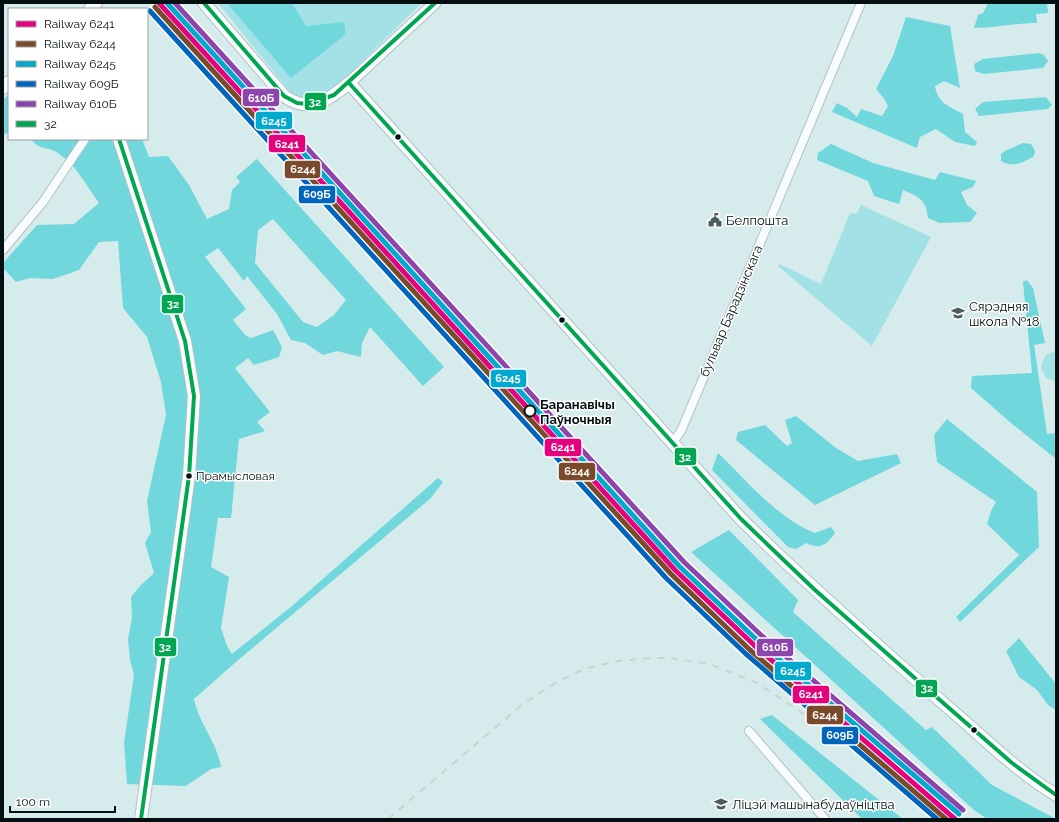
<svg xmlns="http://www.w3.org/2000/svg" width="1059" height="822" viewBox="0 0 1059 822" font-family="Raleway,sans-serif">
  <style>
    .green { fill: #a2e2e6 }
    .forest { fill: #70d7dd; fill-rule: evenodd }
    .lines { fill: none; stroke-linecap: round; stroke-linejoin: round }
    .minor-casing { stroke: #b2c2c3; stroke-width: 10 }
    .tertiary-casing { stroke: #b2c2c3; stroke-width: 13 }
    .secondary-casing { stroke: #b2c2c3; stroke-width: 14 }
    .minor { stroke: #f9fcfc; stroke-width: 8 }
    .tertiary { stroke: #f9fcfc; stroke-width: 11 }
    .secondary { stroke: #f9fcfc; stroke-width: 12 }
    .rail { stroke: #ccd2d2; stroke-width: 2; stroke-dasharray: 7 7; stroke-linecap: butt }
    .bus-1-casing { stroke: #fff; stroke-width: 7 }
    .bus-1 { stroke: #00a651; stroke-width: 4 }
    .rail-1-casing { stroke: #fff; stroke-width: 8 }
    .rail-2-casing { stroke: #fff; stroke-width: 8 }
    .rail-3-casing { stroke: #fff; stroke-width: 8 }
    .rail-4-casing { stroke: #fff; stroke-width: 8 }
    .rail-5-casing { stroke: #fff; stroke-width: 8 }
    .rail-1 { stroke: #e5007d; stroke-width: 5 }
    .rail-2 { stroke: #7a4b2a; stroke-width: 5 }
    .rail-3 { stroke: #00a9ce; stroke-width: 5 }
    .rail-4 { stroke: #0065bd; stroke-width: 5 }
    .rail-5 { stroke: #8e44ad; stroke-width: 5 }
    .bus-dot { fill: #030f10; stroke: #fff; stroke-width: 1.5 }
    .stop-dot { fill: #fff; stroke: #030f10; stroke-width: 2 }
    .labels { text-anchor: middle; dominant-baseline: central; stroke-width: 3; stroke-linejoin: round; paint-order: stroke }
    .bus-label { font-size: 12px; fill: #030f10; stroke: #fff; text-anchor: start }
    .poi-label { font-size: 13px; fill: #030f10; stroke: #fff; text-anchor: start }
    .street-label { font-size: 13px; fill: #030f10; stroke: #fff }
    .stop-label { font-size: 13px; font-weight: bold; fill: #030f10; stroke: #fff; text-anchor: start }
    .line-badge { stroke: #fff; stroke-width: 1.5 }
    .badge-label { font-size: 11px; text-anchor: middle; font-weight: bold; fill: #fff }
  </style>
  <rect width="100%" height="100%" fill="#d6ebec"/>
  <g class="green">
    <polygon points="218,3 422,3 335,88 319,96 295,98"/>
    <polygon points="861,205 931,237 872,346 778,266 779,264 821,284 850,213 856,214"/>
    <polygon points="1056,350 1056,382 1046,378 1041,367 1045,356"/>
  </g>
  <g class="forest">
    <polygon points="227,3 292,3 306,26 344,22 346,34 291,78"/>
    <path d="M988 3H1047L1048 13 1036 14 1037 23C1016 23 996 28 974 28L978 15 983 13Z"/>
    <path d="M906 17 950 26 960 88 944 81 935 86C938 104 949 106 963 114L965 132 977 142 975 146 955 142 936 129 920 137 917 148 832 112 837 103 847 108 857 117 861 109 882 116 888 106 885 100 876 89 893 56Z"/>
    <polygon points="1039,53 1044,55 1048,61 1043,68 984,74 975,71 974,64 983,59"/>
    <polygon points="9,94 9,132 3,135 3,100"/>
    <polygon points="1046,97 1052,105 1048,109 979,116 975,109 983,102"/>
    <path d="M31 139H142L149 157 168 156 189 185 207 219 229 209 232 190 240 182 236 177 257 159 444 367 423 386 370 327 362 343 361 357 337 351 323 355 305 343 291 340 277 314 247 276 244 281 218 248 205 257 246 309 233 320 245 335 251 338 273 330 282 347 279 357 254 365 248 358 235 368 270 412 257 422 265 431 239 439 231 518H218L211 567 229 577 221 628 227 646 232 654 292 606 438 478 443 482 431 498 237 661 194 699C199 724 217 742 221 767L211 769 186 786 127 784 124 743 134 675 130 660 128 639 132 618 131 597 140 586 154 573 145 543 151 532 147 501 166 415 161 382 147 337 123 308 118 241 99 242 79 270 53 279 30 278 16 282 3 268V263L37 225 74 224 99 203C86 185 77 166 58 153 48 146 40 151 31 139ZM273 219 346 300 334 315 317 327 303 322 255 263 258 230Z"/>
    <path d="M1023 143 1031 144 1035 151 1034 156C1023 163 1012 168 1001 161V154L1005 151Z"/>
    <path d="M831 144 873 163 935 180 940 172 976 181 973 187 961 192 967 205 977 213 970 222 940 223 928 218C926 199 919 197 903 190L899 204 874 196 868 181 817 160 818 153Z"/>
    <polygon points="1027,280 1033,288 1045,343 1034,345 1047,434 1056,433 1056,459 1011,423 971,388 972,376 1032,373 1023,282"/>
    <polygon points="796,416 836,448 858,461 897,454 901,463 815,505 736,440 738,432 765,425 787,446 792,443 785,420"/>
    <polygon points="947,419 1037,492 1039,547 960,622 956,617 1019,555 987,524 991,511 996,502 937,462 934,435"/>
    <path d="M718 453C747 481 777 518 815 533L831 527 835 533C826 545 821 550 806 543L796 549 788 547 712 470Z"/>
    <polygon points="729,530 798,600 793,612 926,730 932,727 992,785 1056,819 987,819 974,810 691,552"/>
    <polygon points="1019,638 1056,684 1056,710 1048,705 1037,690 1019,677 1006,651"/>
    <polygon points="772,715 903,819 862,819 760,719"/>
  </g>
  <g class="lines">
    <g class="minor-casing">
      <g id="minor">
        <polyline points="3,250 43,202 85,139"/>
        <polyline points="674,441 681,431 861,3"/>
        <polyline points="749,731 825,819"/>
      </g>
    </g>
    <g class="tertiary-casing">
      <polyline id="tertiary" points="349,83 435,3"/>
    </g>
    <g class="secondary-casing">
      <g id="secondary">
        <path d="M204 3 284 96C309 114 329 100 349 83L741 519C806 583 874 643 943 703 980 734 1015 770 1056 795"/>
        <polyline points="90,9 96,3"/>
        <polyline points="3,88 9,82"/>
        <polyline points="119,139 185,341 194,396 189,476 141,819"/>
      </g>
    </g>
    <use href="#minor" class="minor"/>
    <use href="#tertiary" class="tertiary"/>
    <use href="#secondary" class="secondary"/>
    <g class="rail">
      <polyline points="152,3 194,49"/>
      <polyline points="889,770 946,819"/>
      <polyline points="388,819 523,704 555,683 584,669 618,661 651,658 670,658 710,664 757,683 840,738 937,819"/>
    </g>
    <g class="bus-1-casing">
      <g id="bus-1">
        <polyline points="204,3 284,96 297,103 309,104 334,95 435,3"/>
        <polyline points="349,83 741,519 815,590 917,680 1012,763 1056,795"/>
        <polyline points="119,139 185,341 194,396 189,476 141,819"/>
      </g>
    </g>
    <use href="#bus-1" class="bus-1"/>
    <g class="rail-1-casing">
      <polyline id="rail-1" points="159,3 675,570 754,645 955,819"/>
    </g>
    <g class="rail-2-casing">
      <polyline id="rail-2" points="155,7 671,574 750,650 946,819"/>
    </g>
    <g class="rail-3-casing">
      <polyline id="rail-3" points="167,3 679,566 758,641 959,814"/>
    </g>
    <g class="rail-4-casing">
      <polyline id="rail-4" points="150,11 666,578 746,654 937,819"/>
    </g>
    <g class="rail-5-casing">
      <polyline id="rail-5" points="175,3 684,562 762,636 963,810"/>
    </g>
    <use href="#rail-1" class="rail-1"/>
    <use href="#rail-2" class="rail-2"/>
    <use href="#rail-3" class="rail-3"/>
    <use href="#rail-4" class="rail-4"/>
    <use href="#rail-5" class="rail-5"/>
  </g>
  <defs>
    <g id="civic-bare" transform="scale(1.08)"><path d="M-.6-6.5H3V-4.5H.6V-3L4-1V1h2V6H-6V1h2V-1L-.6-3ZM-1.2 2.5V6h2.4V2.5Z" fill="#4d5c5d" stroke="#fff" stroke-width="2.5" paint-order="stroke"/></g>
    <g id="school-bare" transform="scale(1.08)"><path d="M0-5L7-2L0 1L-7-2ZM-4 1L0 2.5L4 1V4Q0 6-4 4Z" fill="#4d5c5d" stroke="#fff" stroke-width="2.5" paint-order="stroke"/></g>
    <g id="university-bare" transform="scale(1.08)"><path d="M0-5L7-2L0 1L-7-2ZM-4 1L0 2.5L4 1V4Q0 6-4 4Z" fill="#4d5c5d" stroke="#fff" stroke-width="2.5" paint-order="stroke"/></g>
  </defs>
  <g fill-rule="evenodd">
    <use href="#civic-bare" x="715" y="220"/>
    <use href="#school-bare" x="958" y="313"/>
    <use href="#university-bare" x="721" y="804"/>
  </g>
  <g class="bus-dot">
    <circle cx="398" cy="137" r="3.5"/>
    <circle cx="562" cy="320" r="3.5"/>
    <circle cx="189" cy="476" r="3.5"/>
    <circle cx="974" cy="730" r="3.5"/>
  </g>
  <circle class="stop-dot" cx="530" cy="411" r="5.5"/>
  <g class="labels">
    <g class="bus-label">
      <text x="196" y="476">Прамысловая</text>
    </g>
    <g class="poi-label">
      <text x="726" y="220">Белпошта</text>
      <text x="969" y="306">Сярэдняя<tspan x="969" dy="15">школа №18</tspan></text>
      <text x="732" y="804">Ліцэй машынабудаўніцтва</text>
    </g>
    <g class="street-label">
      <text transform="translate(731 311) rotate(-67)">бульвар Барадзінскага</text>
    </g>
    <g class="stop-label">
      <text x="540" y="404">Баранавічы<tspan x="540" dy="15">Паўночныя</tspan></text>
    </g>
  </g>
  <g class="line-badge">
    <rect x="242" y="88" width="38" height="19" rx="4" fill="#8e44ad"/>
    <rect x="304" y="92" width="23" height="19" rx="4" fill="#00a651"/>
    <rect x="255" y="111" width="38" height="19" rx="4" fill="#00a9ce"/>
    <rect x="268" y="134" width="38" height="19" rx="4" fill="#e5007d"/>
    <rect x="284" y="160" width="37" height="19" rx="4" fill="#7a4b2a"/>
    <rect x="298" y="185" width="38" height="19" rx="4" fill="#0065bd"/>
    <rect x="161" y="294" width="23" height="20" rx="4" fill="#00a651"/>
    <rect x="490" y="369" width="37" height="19" rx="4" fill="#00a9ce"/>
    <rect x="544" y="438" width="38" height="19" rx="4" fill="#e5007d"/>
    <rect x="674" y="447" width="23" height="19" rx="4" fill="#00a651"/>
    <rect x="558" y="462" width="38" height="19" rx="4" fill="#7a4b2a"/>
    <rect x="154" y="637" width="23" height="20" rx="4" fill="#00a651"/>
    <rect x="756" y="638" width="38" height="19" rx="4" fill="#8e44ad"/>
    <rect x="774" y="661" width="38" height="20" rx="4" fill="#00a9ce"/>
    <rect x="915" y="679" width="23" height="19" rx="4" fill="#00a651"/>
    <rect x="792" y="685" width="38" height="19" rx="4" fill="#e5007d"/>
    <rect x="806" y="705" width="38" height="20" rx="4" fill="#7a4b2a"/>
    <rect x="821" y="726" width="38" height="19" rx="4" fill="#0065bd"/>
  </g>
  <g class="badge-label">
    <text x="261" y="102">610Б</text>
    <text x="315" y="106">32</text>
    <text x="274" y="125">6245</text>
    <text x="287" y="148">6241</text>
    <text x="303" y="173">6244</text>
    <text x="317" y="198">609Б</text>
    <text x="173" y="308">32</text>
    <text x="508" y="382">6245</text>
    <text x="563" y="451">6241</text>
    <text x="685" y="461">32</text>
    <text x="577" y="475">6244</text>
    <text x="165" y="651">32</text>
    <text x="775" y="651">610Б</text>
    <text x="793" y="675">6245</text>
    <text x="927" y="692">32</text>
    <text x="811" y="698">6241</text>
    <text x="825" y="719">6244</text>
    <text x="840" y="739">609Б</text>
  </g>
  <rect width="1059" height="822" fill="none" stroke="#030f10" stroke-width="8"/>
  <rect x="8" y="8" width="140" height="132" fill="#ffffff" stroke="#9a9f9f"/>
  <rect x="16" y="21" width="20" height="6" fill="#e5007d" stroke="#9a9f9f"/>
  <text x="44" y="28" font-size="12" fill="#030f10">Railway 6241</text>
  <rect x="16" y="41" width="20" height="6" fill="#7a4b2a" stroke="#9a9f9f"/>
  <text x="44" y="48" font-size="12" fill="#030f10">Railway 6244</text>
  <rect x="16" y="61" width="20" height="6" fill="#00a9ce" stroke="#9a9f9f"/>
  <text x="44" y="68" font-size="12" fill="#030f10">Railway 6245</text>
  <rect x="16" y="81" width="20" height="6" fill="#0065bd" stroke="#9a9f9f"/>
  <text x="44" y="88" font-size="12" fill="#030f10">Railway 609Б</text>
  <rect x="16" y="101" width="20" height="6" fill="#8e44ad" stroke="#9a9f9f"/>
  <text x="44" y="108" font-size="12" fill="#030f10">Railway 610Б</text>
  <rect x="16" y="121" width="20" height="6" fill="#00a651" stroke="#9a9f9f"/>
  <text x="44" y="128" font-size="12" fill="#030f10">32</text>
  <path d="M10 806v6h105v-6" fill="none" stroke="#030f10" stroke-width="2"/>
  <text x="16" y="806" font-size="12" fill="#030f10" stroke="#ffffff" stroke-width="3" paint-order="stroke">100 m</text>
</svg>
